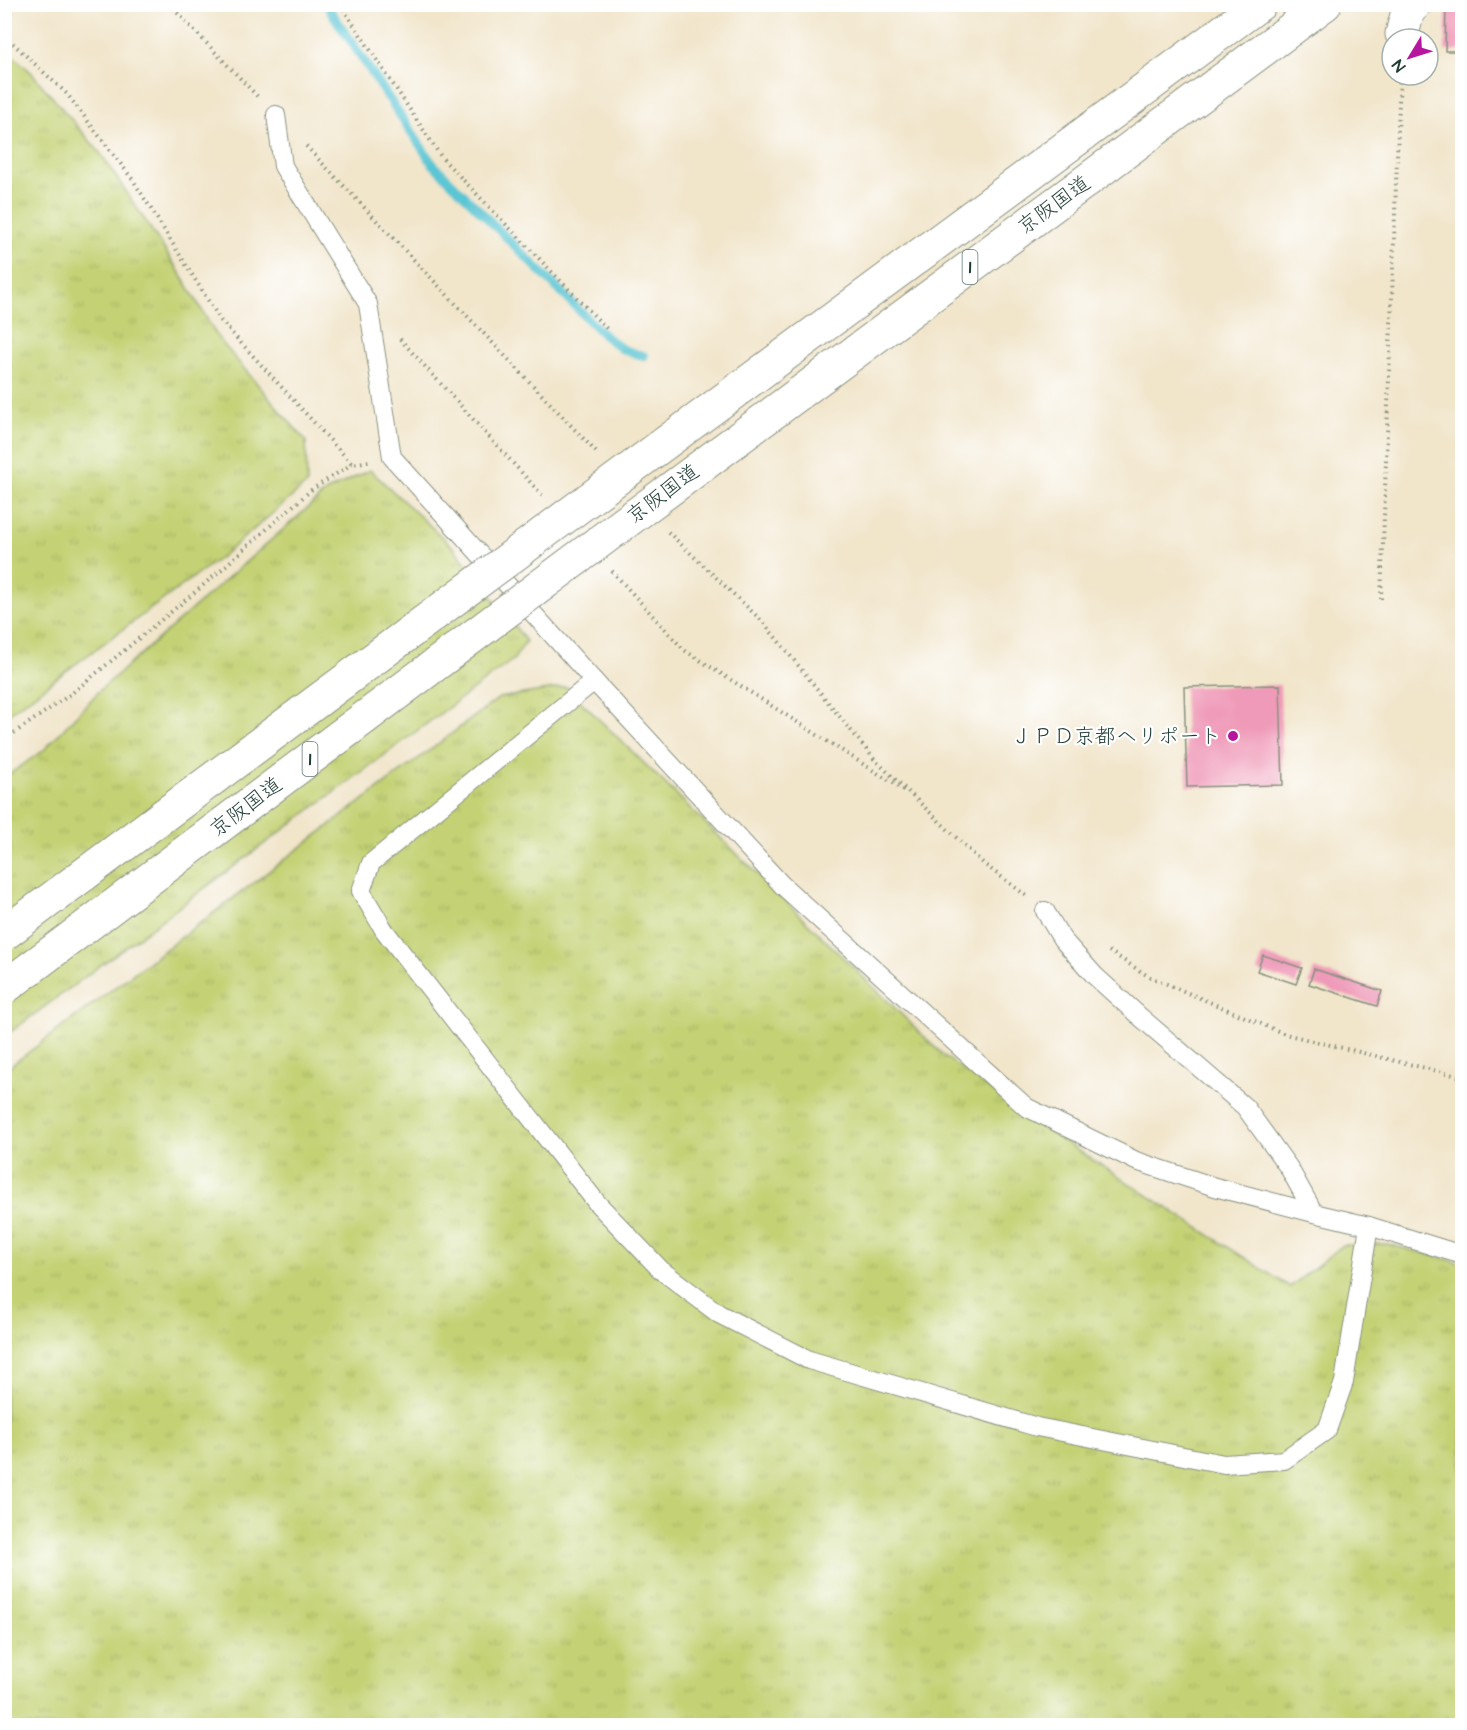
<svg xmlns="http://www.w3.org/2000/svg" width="1467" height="1730" viewBox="0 0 1467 1730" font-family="'Architects Daughter','Klee One',sans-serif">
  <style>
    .grass { fill: url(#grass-tufts); stroke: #728854; stroke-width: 1.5 }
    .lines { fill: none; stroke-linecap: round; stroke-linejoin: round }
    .stream { stroke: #5ac5d3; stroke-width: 9 }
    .building { fill: #ef9ab8 }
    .service-casing { stroke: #88917f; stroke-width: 20 }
    .minor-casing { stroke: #88917f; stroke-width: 35 }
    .trunk-casing { stroke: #88917f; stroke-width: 35 }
    .path { stroke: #88917f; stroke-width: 4; stroke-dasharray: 1.5 4.5; stroke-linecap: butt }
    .service { stroke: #fff; stroke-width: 18 }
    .minor { stroke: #fff; stroke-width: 33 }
    .trunk { stroke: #fff; stroke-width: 33 }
    .trunk-bridge-casing { stroke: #88917f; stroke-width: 35; stroke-linecap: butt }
    .trunk-bridge { stroke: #fff; stroke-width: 33 }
    .poi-dot { fill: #b5179e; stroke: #fff; stroke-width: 2 }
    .labels { text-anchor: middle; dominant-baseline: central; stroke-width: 4.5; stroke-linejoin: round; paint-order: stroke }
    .shield { fill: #fff; stroke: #627771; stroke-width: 1.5 }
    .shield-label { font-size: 20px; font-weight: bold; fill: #1f3d34 }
    .street-label { font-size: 21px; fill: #1f3d34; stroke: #fff }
    .poi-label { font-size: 21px; fill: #1f3d34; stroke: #fff; text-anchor: end }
  </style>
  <defs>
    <pattern id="grass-tufts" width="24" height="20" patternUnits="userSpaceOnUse" patternTransform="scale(1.5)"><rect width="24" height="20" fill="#c4d274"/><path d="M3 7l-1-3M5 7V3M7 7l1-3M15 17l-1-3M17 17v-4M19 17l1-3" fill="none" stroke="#a8b565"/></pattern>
  </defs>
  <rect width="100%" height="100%" fill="#fff"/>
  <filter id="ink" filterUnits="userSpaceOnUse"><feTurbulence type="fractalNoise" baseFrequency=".0167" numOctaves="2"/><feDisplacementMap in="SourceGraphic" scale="12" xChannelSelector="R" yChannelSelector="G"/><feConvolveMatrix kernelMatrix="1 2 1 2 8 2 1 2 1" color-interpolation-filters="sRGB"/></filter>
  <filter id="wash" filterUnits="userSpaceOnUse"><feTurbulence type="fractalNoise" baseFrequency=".008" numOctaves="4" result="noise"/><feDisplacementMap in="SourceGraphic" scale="24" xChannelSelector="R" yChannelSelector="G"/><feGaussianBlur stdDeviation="1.35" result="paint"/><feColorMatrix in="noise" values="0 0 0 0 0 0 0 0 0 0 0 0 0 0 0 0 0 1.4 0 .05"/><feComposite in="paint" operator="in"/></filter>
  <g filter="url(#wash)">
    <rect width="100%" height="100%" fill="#f1e5ca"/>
    <g class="grass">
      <polygon points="5,49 30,71 101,154 182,276 218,338 306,441 307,484 221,557 5,716"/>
      <polygon points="370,470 454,548 526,641 514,659 5,1036 4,778 44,750 101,689 327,491"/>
      <polygon points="566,687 944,1056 1040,1126 1290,1287 1343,1245 1387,1244 1462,1263 1462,1725 5,1726 5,1070 499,698"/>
    </g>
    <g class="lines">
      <polyline class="stream" points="326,4 432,163 605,336 622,349 644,356"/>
    </g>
    <g id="blocks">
      <g class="building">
        <polygon points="1446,4 1462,4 1462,51 1445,51"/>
        <polygon points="1280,685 1283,785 1187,787 1184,687"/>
        <polygon points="1263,955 1302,968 1296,984 1257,971"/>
        <polygon points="1314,969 1382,991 1377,1006 1309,984"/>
      </g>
    </g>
  </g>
  <g filter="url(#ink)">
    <use href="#blocks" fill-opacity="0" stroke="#88917f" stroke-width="1.5"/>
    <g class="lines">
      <g class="service-casing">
        <g id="service">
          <polyline points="276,115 283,166 368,304 392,457 594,681 782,885 1026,1107 1136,1161 1215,1187 1314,1213"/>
          <polyline points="594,681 371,863 361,891 384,930 597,1203 661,1270 719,1314 809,1360 1037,1427 1224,1464 1284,1460 1327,1430 1344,1382 1369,1226"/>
          <polyline points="1045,911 1062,939 1095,976 1138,1015 1245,1107 1289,1168 1314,1213 1369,1226 1462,1255"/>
        </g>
      </g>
      <g class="minor-casing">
        <polyline id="minor" points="1402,34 1408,11 1415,4"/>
      </g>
      <g class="trunk-casing">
        <g id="trunk">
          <polyline points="588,500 1260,4"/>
          <polyline points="615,530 1325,4"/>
        </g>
      </g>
      <g class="path">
        <polyline points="169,4 259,98"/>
        <polyline points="340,4 442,158 607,329"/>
        <polyline points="4,35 67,94 133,180 221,321 352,464 369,461"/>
        <polyline points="306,146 598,454"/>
        <polyline points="400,339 542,495"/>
        <polyline points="668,532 763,622 874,759 984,864 1028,897"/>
        <polyline points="612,571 684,650 907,792"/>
        <polyline points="1381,599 1400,75"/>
        <polyline points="4,740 71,694 199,589 311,490 352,464"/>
        <polyline points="1109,951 1148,976 1285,1034 1462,1077"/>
      </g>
      <use href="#service" class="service"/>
      <use href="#minor" class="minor"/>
      <use href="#trunk" class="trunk"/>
      <g class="trunk-bridge-casing">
        <g id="trunk-bridge">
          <polyline points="4,934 588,500"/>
          <polyline points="4,988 615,530"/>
        </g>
      </g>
      <use href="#trunk-bridge" class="trunk-bridge"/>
    </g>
  </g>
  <circle class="poi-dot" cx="1233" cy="736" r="6"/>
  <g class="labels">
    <g class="shield">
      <rect x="962.5" y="250" width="15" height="34" rx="4.5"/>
      <rect x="302.5" y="742" width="15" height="34" rx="4.5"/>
    </g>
    <g class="shield-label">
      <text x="970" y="267">1</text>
      <text x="310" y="759">1</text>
    </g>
    <g class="street-label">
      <text transform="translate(1054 205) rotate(-36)">京阪国道</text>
      <text transform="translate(663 494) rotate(-37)">京阪国道</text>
      <text transform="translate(246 807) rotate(-37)">京阪国道</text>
    </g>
    <g class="poi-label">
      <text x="1221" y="736">ＪＰＤ京都ヘリポート</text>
    </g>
  </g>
  <rect width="1467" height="1730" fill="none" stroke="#fff" stroke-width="24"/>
  <g transform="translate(1410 57) rotate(232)"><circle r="28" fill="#ffffff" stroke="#a5b1ae" stroke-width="1.5"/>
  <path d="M0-4.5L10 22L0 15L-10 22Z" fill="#b5179e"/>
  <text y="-9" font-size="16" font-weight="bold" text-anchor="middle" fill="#1f3d34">N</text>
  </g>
</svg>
